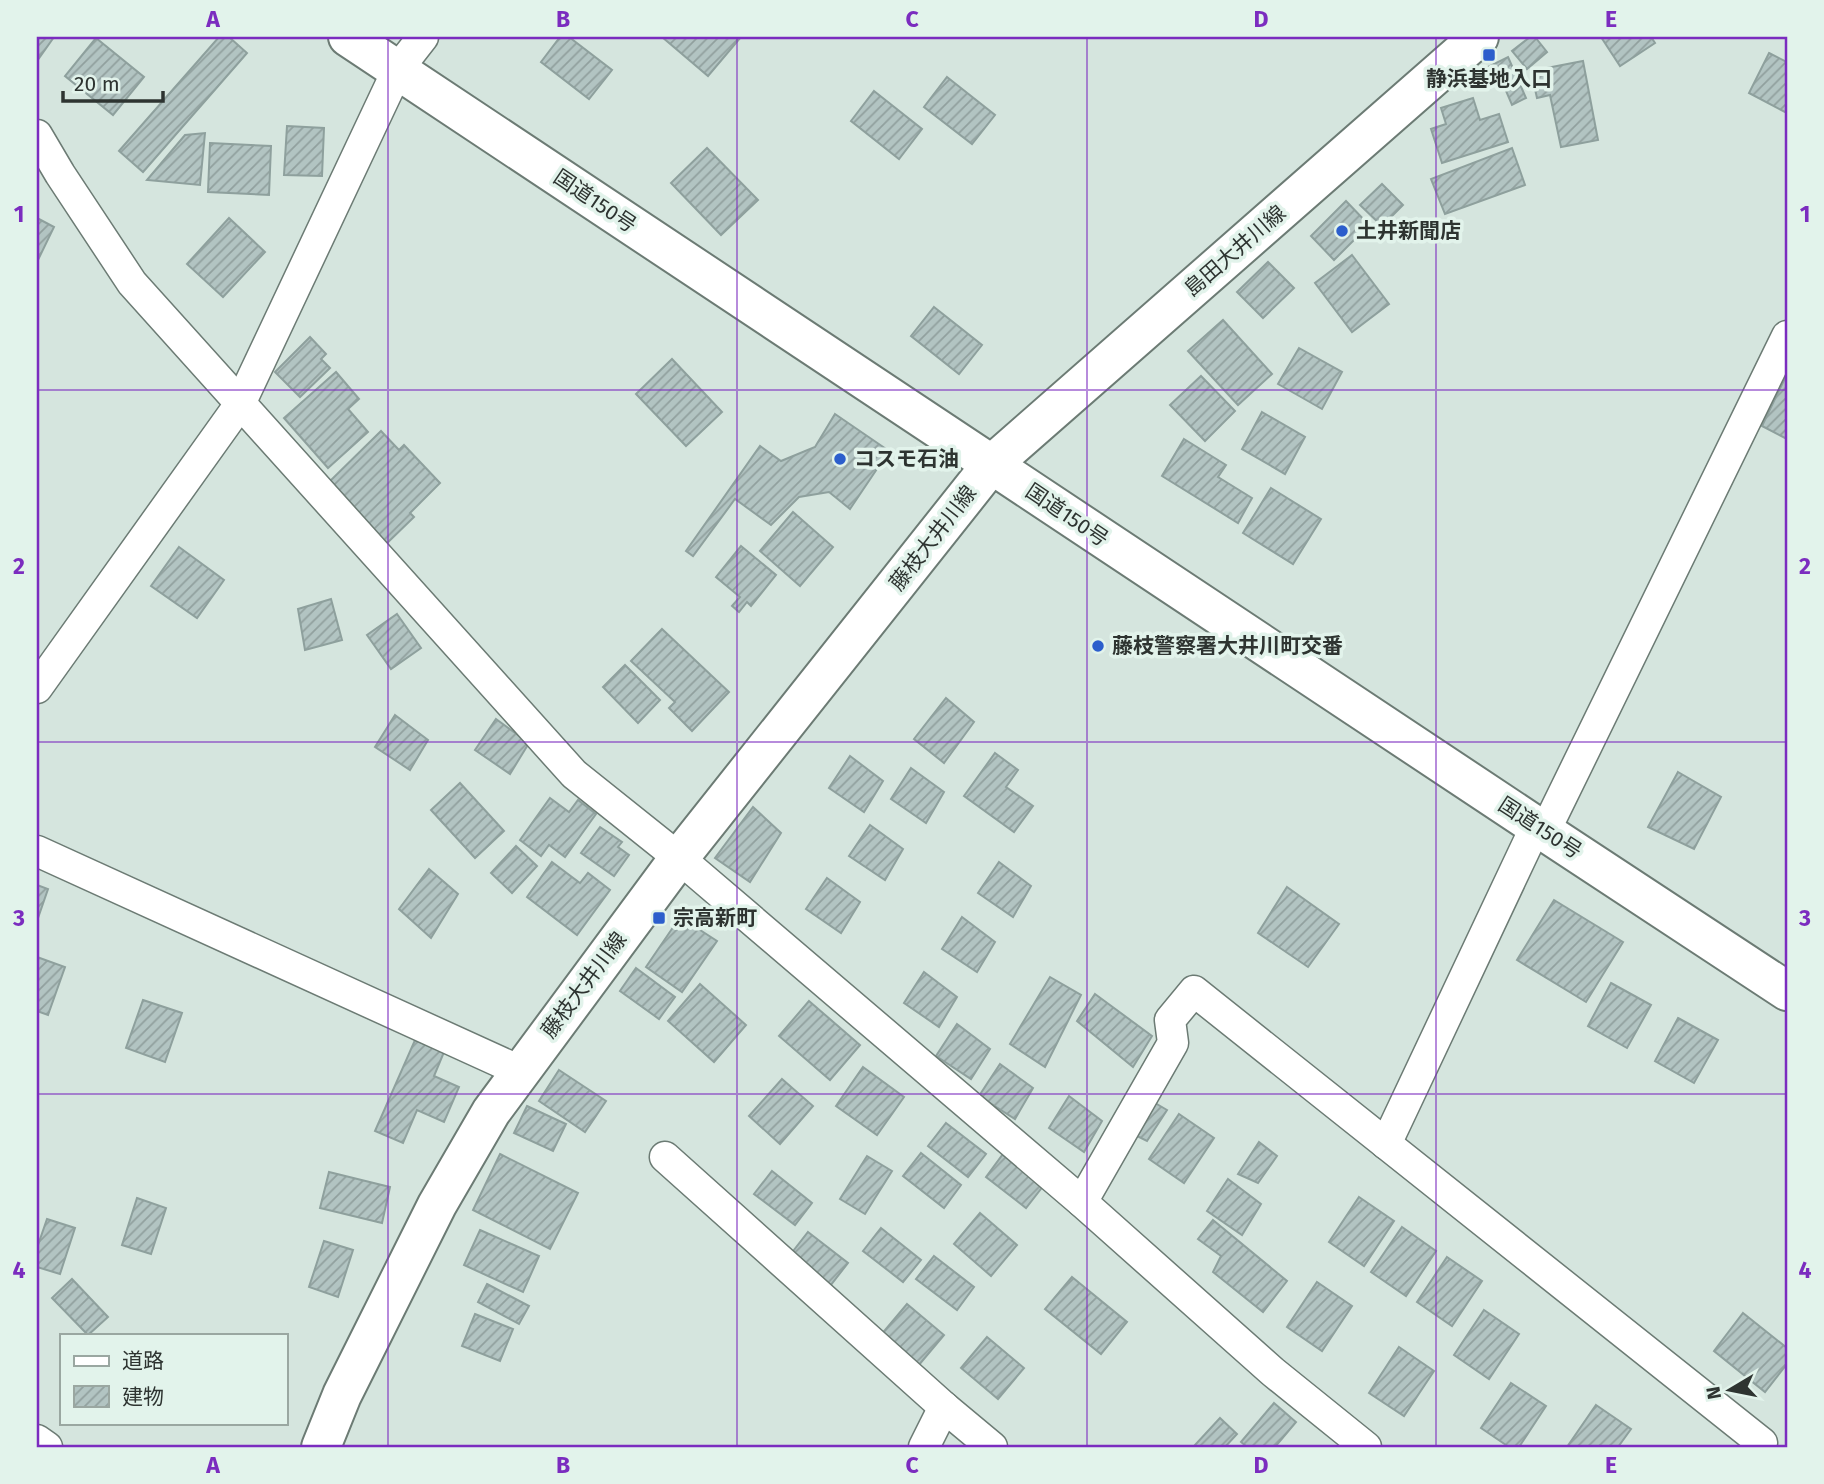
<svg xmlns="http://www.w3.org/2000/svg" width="1824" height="1484" viewBox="0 0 1824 1484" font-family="'Fira Sans','Noto Sans JP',sans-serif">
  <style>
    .building { fill: url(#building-hatch); stroke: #8ea09d; stroke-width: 2 }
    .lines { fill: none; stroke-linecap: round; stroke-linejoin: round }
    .street-casing { stroke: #6c7b74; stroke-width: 33 }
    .secondary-casing { stroke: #6c7b74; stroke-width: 42 }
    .primary-casing { stroke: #6c7b74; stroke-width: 42 }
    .highway-casing { stroke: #6c7b74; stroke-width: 42 }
    .street { stroke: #fff; stroke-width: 30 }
    .secondary { stroke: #fff; stroke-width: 38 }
    .primary { stroke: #fff; stroke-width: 38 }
    .highway { stroke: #fff; stroke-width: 38 }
    .grid { fill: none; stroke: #7b2cbf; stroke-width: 2; stroke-opacity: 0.55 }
    .poi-dot { fill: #2c5ecc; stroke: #e2f3eb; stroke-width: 2.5 }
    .labels { text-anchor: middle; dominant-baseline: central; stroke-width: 7; stroke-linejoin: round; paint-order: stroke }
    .poi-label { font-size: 21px; font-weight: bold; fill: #2e3431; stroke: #e2f3eb; text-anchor: start }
    .street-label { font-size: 21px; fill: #2e3431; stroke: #e2f3eb }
    .neatline { fill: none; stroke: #7b2cbf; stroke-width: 2.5 }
    .grid-label { font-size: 23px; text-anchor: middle; font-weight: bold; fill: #7b2cbf }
  </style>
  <defs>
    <pattern id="building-hatch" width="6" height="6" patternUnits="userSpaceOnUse" patternTransform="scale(1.75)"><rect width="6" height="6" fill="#b2c4c2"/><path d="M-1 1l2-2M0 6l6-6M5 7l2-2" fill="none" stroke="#91a09e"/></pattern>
  </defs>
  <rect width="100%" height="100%" fill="#d5e5de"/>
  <g class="building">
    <polygon points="37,37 54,37 37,61"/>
    <polygon points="219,37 229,37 247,53 143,172 119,151"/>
    <polygon points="560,37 569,37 612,70 589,99 541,62"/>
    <polygon points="662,37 741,37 708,76"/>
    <polygon points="1530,37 1535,37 1547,52 1527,69 1512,51"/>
    <polygon points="1601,37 1651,37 1655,43 1620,66"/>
    <polygon points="96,38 144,77 113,115 65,76"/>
    <polygon points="1769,53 1787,62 1787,113 1749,93"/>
    <polygon points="1508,57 1526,98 1512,105 1501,79 1492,82 1486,68"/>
    <polygon points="1583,61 1598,140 1561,147 1550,95 1537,98 1531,71"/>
    <polygon points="947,77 995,115 972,144 924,107"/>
    <polygon points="874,91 922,129 899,159 851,121"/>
    <polygon points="1473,98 1480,120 1499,114 1508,142 1442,163 1431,129 1446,124 1441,108"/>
    <polygon points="287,126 324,128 322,176 284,175"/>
    <polygon points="205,133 200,185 147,180 185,135"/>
    <polygon points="210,143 271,146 269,195 208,192"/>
    <polygon points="707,148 758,200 721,235 671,183"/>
    <polygon points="1512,148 1525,185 1445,214 1431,179"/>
    <polygon points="1382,184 1403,205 1382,226 1360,205"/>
    <polygon points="1346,201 1369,225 1334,260 1311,236"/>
    <polygon points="37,218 54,227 37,262"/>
    <polygon points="229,218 265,252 223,297 187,264"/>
    <polygon points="1352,255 1389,304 1352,332 1315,283"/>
    <polygon points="1268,262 1294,288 1263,318 1237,292"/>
    <polygon points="934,307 982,345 959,374 911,336"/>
    <polygon points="1223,320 1272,374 1238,405 1188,351"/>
    <polygon points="310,337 326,354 321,359 330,368 300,397 275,372"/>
    <polygon points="1299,348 1342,372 1322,409 1278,384"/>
    <polygon points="672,359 722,412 686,446 636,394"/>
    <polygon points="336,372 359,399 348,409 368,432 328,468 284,418"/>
    <polygon points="1787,374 1787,439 1762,426"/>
    <polygon points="1201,376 1235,411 1205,441 1170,405"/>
    <polygon points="1262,412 1305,437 1285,474 1242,449"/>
    <polygon points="835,414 889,451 850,509 829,492 799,497 771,525 735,499 693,556 686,551 760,446 781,461 815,447"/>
    <polygon points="381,431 399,450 404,445 440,483 410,513 414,517 384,546 326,485"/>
    <polygon points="1184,439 1226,465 1218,477 1252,498 1238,523 1162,476"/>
    <polygon points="1271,488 1321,519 1293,564 1243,533"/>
    <polygon points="793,512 833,547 800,586 760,551"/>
    <polygon points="741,546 776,575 751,606 747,602 739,612 732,606 740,597 716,577"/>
    <polygon points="179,547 224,580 197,618 151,586"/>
    <polygon points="331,599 342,640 305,650 298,609"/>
    <polygon points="397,614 421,648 391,669 367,635"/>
    <polygon points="662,629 729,692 692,731 669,708 675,702 631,661"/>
    <polygon points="625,665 660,700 638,723 603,687"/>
    <polygon points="946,698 974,722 944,763 914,739"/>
    <polygon points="395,715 428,740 410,770 375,747"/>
    <polygon points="496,719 529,743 510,774 475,750"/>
    <polygon points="995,753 1018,770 1006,787 1033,806 1014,832 964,796"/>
    <polygon points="850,756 883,781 864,812 829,788"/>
    <polygon points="911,768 944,792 926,823 891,799"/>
    <polygon points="1678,772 1721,797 1694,849 1648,827"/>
    <polygon points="460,783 504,831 475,858 431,810"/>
    <polygon points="550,798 569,812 578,800 596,814 565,857 549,845 541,856 520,840"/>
    <polygon points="753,807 781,833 750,882 715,858"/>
    <polygon points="870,825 903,849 885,880 849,856"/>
    <polygon points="600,827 622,842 618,847 629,855 614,876 581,853"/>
    <polygon points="516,846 537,866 512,893 491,873"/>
    <polygon points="552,862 580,883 588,873 610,890 577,935 527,897"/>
    <polygon points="999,862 1031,886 1013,917 978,893"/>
    <polygon points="429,869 458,894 431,938 399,909"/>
    <polygon points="827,878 860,902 841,933 806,909"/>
    <polygon points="37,885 48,889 37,921"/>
    <polygon points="1287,887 1339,924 1308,967 1258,933"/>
    <polygon points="1554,900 1623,942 1586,1002 1517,960"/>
    <polygon points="680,917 717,941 682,992 646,967"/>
    <polygon points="962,917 995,942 977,972 942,949"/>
    <polygon points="37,957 65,967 48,1015 37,1011"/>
    <polygon points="636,968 675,997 659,1019 620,991"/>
    <polygon points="924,972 957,997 939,1027 904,1003"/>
    <polygon points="1050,977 1081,995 1045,1067 1010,1044"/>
    <polygon points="1611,983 1651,1005 1627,1048 1588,1026"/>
    <polygon points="700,984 746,1025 714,1062 668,1021"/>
    <polygon points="1095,994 1152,1036 1133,1067 1077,1021"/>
    <polygon points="143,1000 182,1013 165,1062 126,1048"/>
    <polygon points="809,1001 860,1045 830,1080 779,1036"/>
    <polygon points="1678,1018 1718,1040 1694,1083 1655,1061"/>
    <polygon points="957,1024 990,1049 971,1079 936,1056"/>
    <polygon points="415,1040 444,1052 434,1076 459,1087 444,1122 417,1110 403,1143 375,1131"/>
    <polygon points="1000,1064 1033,1088 1015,1119 979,1096"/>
    <polygon points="863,1067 904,1097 877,1135 836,1106"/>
    <polygon points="559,1070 606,1101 585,1132 539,1101"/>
    <polygon points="782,1079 813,1106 780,1144 749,1116"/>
    <polygon points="1069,1096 1102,1121 1084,1152 1049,1128"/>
    <polygon points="1150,1100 1167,1110 1147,1141 1129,1132"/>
    <polygon points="527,1106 566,1124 553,1151 514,1133"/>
    <polygon points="1179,1114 1214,1138 1184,1183 1149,1159"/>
    <polygon points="946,1123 986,1154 968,1177 928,1146"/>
    <polygon points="1259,1142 1277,1156 1258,1183 1238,1174"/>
    <polygon points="921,1153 961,1185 944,1208 903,1176"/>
    <polygon points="500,1154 578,1193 550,1249 473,1210"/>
    <polygon points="1003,1154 1044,1185 1026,1208 986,1177"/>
    <polygon points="867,1156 892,1171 865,1214 840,1199"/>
    <polygon points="772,1171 812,1203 795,1225 754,1194"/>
    <polygon points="329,1172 390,1187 382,1223 320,1208"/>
    <polygon points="1228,1179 1261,1204 1242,1235 1207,1211"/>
    <polygon points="1359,1197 1394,1221 1364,1266 1329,1242"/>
    <polygon points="137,1198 166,1208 151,1254 122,1245"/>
    <polygon points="980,1213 1017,1245 991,1276 954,1244"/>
    <polygon points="47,1219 75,1228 60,1274 37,1267 37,1248"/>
    <polygon points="1213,1220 1287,1281 1263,1312 1213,1272 1221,1256 1198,1239"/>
    <polygon points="1402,1227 1436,1251 1406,1296 1371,1272"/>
    <polygon points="881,1228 921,1260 903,1282 863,1251"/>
    <polygon points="480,1230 539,1256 523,1292 464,1265"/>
    <polygon points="808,1232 848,1263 830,1286 790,1255"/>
    <polygon points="324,1241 353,1250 338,1297 309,1287"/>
    <polygon points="934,1256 974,1287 957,1310 916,1279"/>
    <polygon points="1447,1257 1482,1281 1452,1326 1417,1302"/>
    <polygon points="1072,1277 1127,1322 1101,1354 1045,1309"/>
    <polygon points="72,1279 108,1317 88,1335 52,1298"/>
    <polygon points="1317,1282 1352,1306 1322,1351 1287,1327"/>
    <polygon points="487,1284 529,1306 519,1324 478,1302"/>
    <polygon points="907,1304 944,1335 918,1366 881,1335"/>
    <polygon points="1484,1310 1519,1334 1489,1379 1454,1355"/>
    <polygon points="1743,1313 1787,1348 1787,1364 1765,1392 1714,1351"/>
    <polygon points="475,1314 513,1329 500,1361 462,1346"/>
    <polygon points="987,1337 1024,1368 998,1399 961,1368"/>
    <polygon points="1399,1347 1434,1371 1404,1416 1369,1393"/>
    <polygon points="1511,1383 1546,1406 1519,1447 1509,1447 1481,1428"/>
    <polygon points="1274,1403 1296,1422 1275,1447 1247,1447 1241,1442"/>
    <polygon points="1596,1405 1631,1429 1618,1447 1567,1447"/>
    <polygon points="1220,1418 1237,1434 1225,1447 1197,1447 1195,1445"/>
  </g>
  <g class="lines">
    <g class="street-casing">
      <g id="street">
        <polyline points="37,135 60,174 132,283 574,774 679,858 1082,1202 1273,1372 1366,1447"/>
        <polyline points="37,688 240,404 398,69 423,37"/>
        <polyline points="1545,831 1787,336"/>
        <polyline points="37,851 520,1071"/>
        <polyline points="1386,1144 1536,826"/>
        <polyline points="665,1157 944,1407 992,1447"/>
        <polyline points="1082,1202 1173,1043 1170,1020 1194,991 1762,1443"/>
        <polyline points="37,1440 47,1447"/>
        <polyline points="924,1447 944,1407"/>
      </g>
    </g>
    <g class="secondary-casing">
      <polyline id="secondary" points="991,465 1479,37"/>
    </g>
    <g class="primary-casing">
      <polyline id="primary" points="321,1447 342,1395 437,1205 491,1112 679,858 991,465"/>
    </g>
    <g class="highway-casing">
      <polyline id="highway" points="348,37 1536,826 1787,991"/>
    </g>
    <use href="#street" class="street"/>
    <use href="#secondary" class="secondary"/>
    <use href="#primary" class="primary"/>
    <use href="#highway" class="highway"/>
  </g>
  <path class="grid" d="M388 37V1447M737 37V1447M1087 37V1447M1436 37V1447M37 390H1787M37 742H1787M37 1094H1787"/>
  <g class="poi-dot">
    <rect x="1482" y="48" width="14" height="14" rx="3.5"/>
    <circle cx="1342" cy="231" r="7"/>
    <circle cx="840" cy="459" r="7"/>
    <circle cx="1098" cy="646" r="7"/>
    <rect x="652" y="911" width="14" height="14" rx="3.5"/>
  </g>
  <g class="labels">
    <g class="poi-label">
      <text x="1489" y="79" text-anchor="middle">静浜基地入口</text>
      <text x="1356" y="231">土井新聞店</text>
      <text x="854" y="459">コスモ石油</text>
      <text x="1112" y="646">藤枝警察署大井川町交番</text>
      <text x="673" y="918">宗高新町</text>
    </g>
    <g class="street-label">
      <text transform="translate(595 201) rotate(34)">国道150号</text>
      <text transform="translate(1235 251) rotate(-41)">島田大井川線</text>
      <text transform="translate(1067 515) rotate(34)">国道150号</text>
      <text transform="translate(933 538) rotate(-52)">藤枝大井川線</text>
      <text transform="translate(1540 828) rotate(33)">国道150号</text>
      <text transform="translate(584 985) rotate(-53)">藤枝大井川線</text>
    </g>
  </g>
  <rect width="1824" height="1484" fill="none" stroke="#e2f3eb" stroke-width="77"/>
  <rect x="60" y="1334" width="228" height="91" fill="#e2f3eb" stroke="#9aa7a1" stroke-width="2"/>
  <rect x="74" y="1356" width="35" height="10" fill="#ffffff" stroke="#9aa7a1" stroke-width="2"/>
  <text x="122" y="1368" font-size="21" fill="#2e3431">道路</text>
  <rect x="74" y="1386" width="35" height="21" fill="url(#building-hatch)" stroke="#9aa7a1" stroke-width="2"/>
  <text x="122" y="1404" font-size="21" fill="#2e3431">建物</text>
  <g transform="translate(1730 1390) rotate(260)" stroke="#e2f3eb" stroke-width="5" paint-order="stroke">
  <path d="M0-5L12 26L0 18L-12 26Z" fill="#2e3431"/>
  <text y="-10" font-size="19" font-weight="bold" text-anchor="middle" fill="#2e3431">N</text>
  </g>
  <path d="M63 91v10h100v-10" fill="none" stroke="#2e3431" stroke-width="3.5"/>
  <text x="74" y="91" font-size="21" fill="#2e3431" stroke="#e2f3eb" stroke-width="5" paint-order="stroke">20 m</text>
  <rect x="38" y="38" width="1748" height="1408" class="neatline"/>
  <g class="grid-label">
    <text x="213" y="27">A</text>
    <text x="563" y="27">B</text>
    <text x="912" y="27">C</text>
    <text x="1261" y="27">D</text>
    <text x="1611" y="27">E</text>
    <text x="19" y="222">1</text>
    <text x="1805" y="222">1</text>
    <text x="19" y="574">2</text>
    <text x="1805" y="574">2</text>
    <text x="19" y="926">3</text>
    <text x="1805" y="926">3</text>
    <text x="19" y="1278">4</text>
    <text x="1805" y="1278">4</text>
    <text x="213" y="1473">A</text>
    <text x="563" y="1473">B</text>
    <text x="912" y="1473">C</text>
    <text x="1261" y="1473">D</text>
    <text x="1611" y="1473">E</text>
  </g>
</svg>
